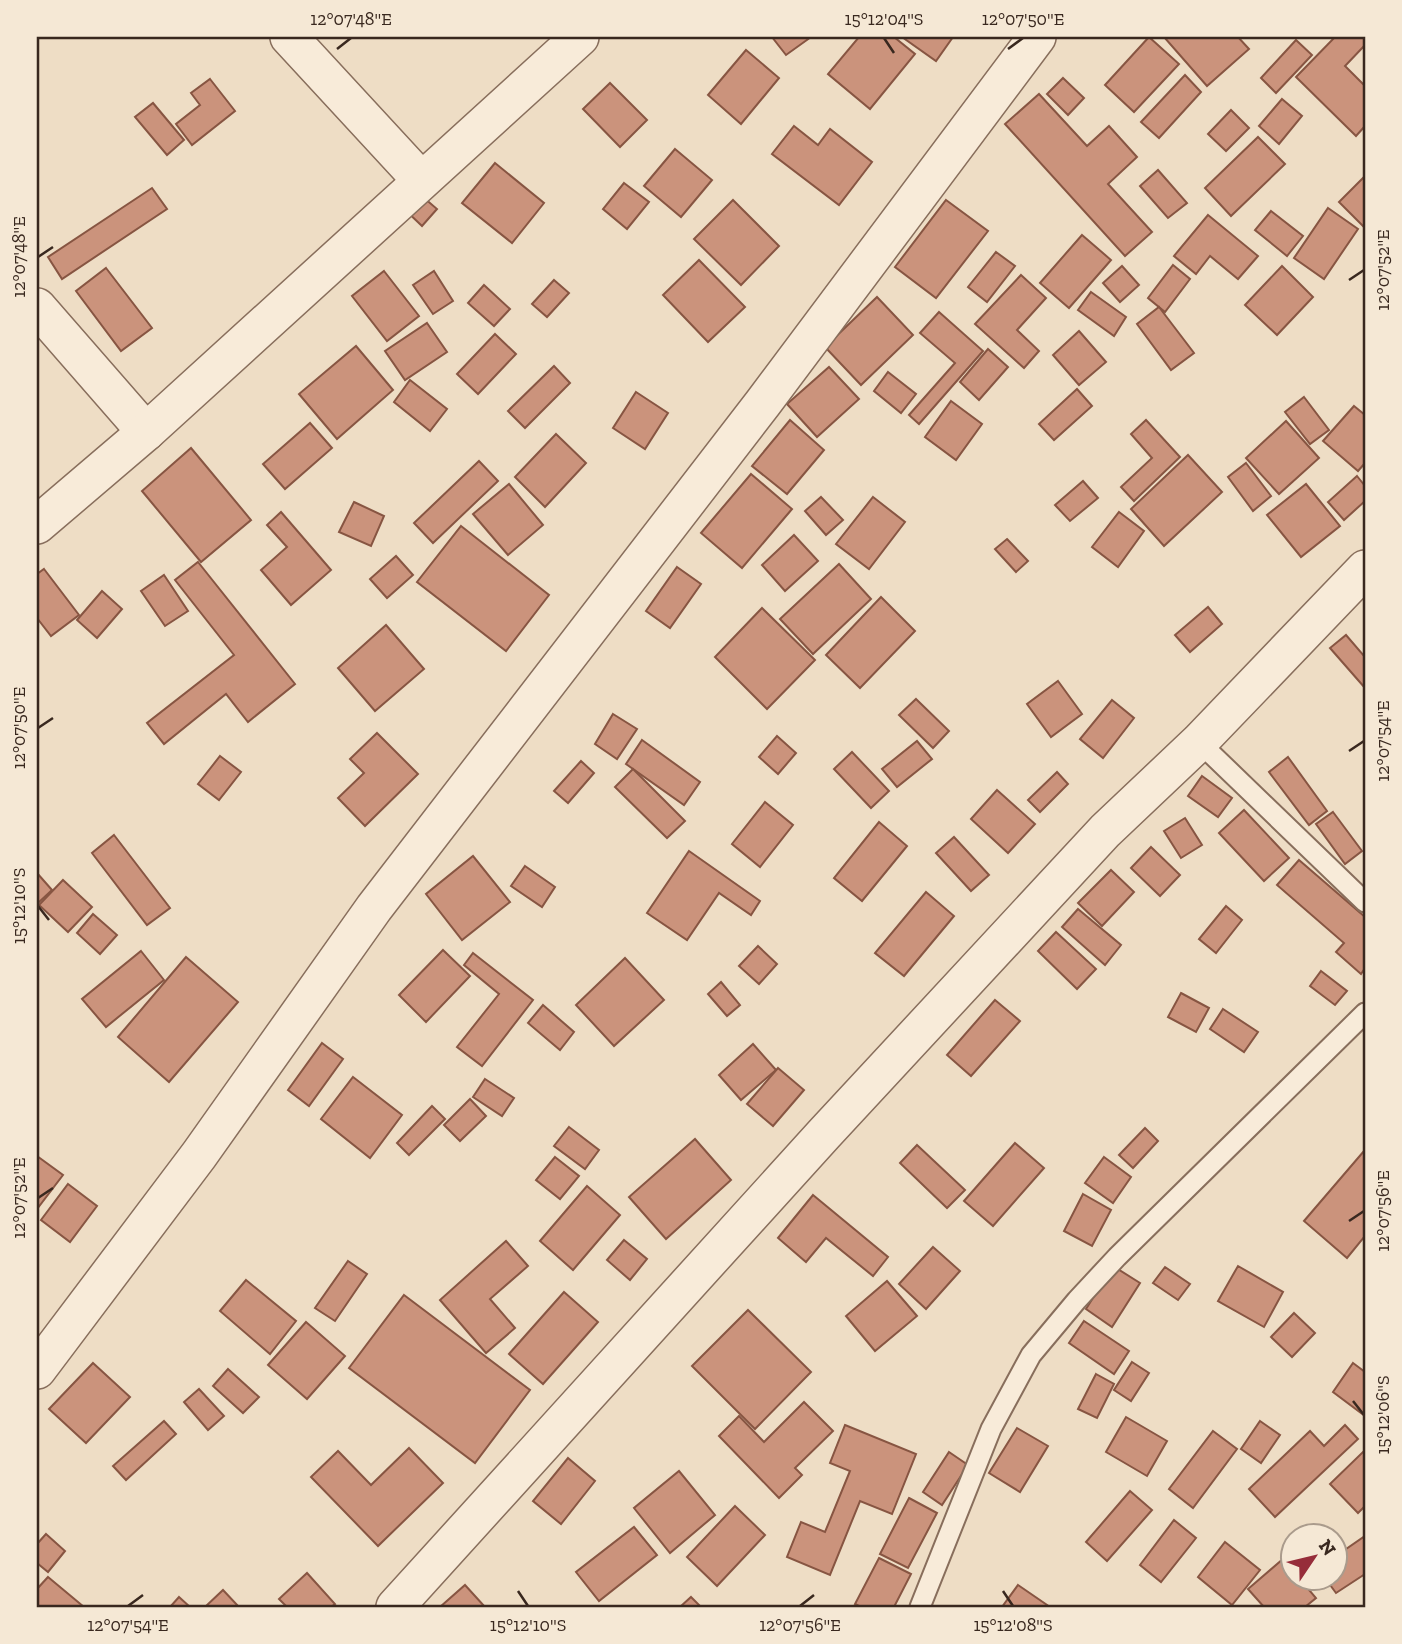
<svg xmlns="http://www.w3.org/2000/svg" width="1402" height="1644" viewBox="0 0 1402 1644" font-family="'Zilla Slab',serif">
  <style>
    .building { fill: #cb937c; stroke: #875542; stroke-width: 2 }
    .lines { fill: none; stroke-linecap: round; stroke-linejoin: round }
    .service-casing { stroke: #886e5c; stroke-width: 23 }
    .minor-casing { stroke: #886e5c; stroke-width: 40 }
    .service { stroke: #f8ebd9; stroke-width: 19 }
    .minor { stroke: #f8ebd9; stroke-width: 37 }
    .ticks { fill: none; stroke: #39281f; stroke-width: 2.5 }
    .neatline { fill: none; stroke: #39281f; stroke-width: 2.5 }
    .ticks-label { font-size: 18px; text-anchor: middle; fill: #39281f }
  </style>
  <rect width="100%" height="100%" fill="#eeddc5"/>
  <g class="building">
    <polygon points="772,37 811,37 786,55"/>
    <polygon points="859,37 894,37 915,54 870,109 828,74"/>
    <polygon points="902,37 953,37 936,61"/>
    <polygon points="1149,37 1179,64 1134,112 1105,85"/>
    <polygon points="1164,37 1238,37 1249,49 1207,86"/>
    <polygon points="1335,37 1365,37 1365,45 1345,66 1365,86 1365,126 1356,136 1296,77"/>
    <polygon points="1296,40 1312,55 1276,93 1261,78"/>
    <polygon points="746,50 779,78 741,124 708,95"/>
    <polygon points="1185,75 1201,92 1159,138 1141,122"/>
    <polygon points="1063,78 1084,98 1068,115 1047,94"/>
    <polygon points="210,79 235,111 192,145 176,124 200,105 191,93"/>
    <polygon points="610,83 647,120 620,147 583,109"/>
    <polygon points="1039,94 1087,146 1109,126 1137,157 1108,184 1152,232 1125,256 1005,124"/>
    <polygon points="1282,99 1302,116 1279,144 1259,126"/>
    <polygon points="153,103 184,140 167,155 135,117"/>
    <polygon points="1231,110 1249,128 1226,151 1208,134"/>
    <polygon points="794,126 818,145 830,129 872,162 839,205 772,154"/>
    <polygon points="1258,137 1285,164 1231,216 1205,188"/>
    <polygon points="675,149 712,180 681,217 644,186"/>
    <polygon points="495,163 544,203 512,243 462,203"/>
    <polygon points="1158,170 1187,203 1168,218 1140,186"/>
    <polygon points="1365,176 1365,228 1339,202"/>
    <polygon points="624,183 649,202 627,229 603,209"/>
    <polygon points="152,188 167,209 62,279 48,257"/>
    <polygon points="416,191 437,209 422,226 402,207"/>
    <polygon points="733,200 779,246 741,285 694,239"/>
    <polygon points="946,200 988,231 936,298 895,267"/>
    <polygon points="1328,208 1358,229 1324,279 1294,258"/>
    <polygon points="1271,211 1303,236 1287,256 1255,230"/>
    <polygon points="1208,215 1258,256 1238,279 1210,256 1196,274 1174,256"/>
    <polygon points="1082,235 1111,260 1069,308 1040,283"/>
    <polygon points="996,252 1015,266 987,302 968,287"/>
    <polygon points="699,260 745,307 708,342 663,295"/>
    <polygon points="1173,265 1190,279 1165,312 1148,298"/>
    <polygon points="1122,266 1139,285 1120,302 1103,283"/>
    <polygon points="1282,266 1313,297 1277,335 1245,305"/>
    <polygon points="106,268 152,328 121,351 76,291"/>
    <polygon points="384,271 419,316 387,341 352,296"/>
    <polygon points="434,271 453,301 433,314 413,285"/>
    <polygon points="1021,275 1046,298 1017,330 1039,351 1024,368 975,324"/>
    <polygon points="554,280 569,293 547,317 532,304"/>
    <polygon points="484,285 510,309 494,326 468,303"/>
    <polygon points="1091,292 1126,317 1114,336 1078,310"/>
    <polygon points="877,297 913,335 861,385 825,347"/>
    <polygon points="1159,307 1194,353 1171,370 1137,324"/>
    <polygon points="939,312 983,351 919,424 909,415 955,363 920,333"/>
    <polygon points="427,323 447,352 405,380 385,351"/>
    <polygon points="1079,331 1106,362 1079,385 1053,355"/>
    <polygon points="495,334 516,354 478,394 457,374"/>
    <polygon points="356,346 393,390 337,439 299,394"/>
    <polygon points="988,349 1008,367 979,400 960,382"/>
    <polygon points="554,366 570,383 525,428 508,411"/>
    <polygon points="829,367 859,399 817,437 787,404"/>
    <polygon points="888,372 916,394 901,413 874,391"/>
    <polygon points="410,380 447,409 430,431 394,402"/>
    <polygon points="1077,389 1092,406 1054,440 1039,424"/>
    <polygon points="636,392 668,413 645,449 613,428"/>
    <polygon points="1304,397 1329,430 1310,444 1285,412"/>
    <polygon points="951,401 982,424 956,460 925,437"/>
    <polygon points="1354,406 1365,415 1365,463 1358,471 1323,441"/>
    <polygon points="790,420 824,450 787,494 752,466"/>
    <polygon points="1146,420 1180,457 1134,501 1121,487 1152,458 1131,434"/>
    <polygon points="1286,421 1319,458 1279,494 1246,458"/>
    <polygon points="310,423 332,448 285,489 263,464"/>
    <polygon points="556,434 586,463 545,507 515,477"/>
    <polygon points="191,448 251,520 201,562 142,491"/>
    <polygon points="1188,455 1222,492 1164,546 1131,509"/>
    <polygon points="479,461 498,481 433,543 414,523"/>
    <polygon points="1246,463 1271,496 1253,511 1228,477"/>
    <polygon points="751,474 792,509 742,568 701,533"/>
    <polygon points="1357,476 1365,486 1365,501 1344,520 1328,502"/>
    <polygon points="1083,481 1098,498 1070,521 1055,505"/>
    <polygon points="509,484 543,525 508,555 473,514"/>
    <polygon points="1306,484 1340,526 1301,557 1267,515"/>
    <polygon points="821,497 843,520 826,535 805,511"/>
    <polygon points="873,497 905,522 869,569 836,544"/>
    <polygon points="354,502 384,516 371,546 339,532"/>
    <polygon points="281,512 331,570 291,605 261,570 287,547 267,525"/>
    <polygon points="1119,512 1144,531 1118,567 1092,547"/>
    <polygon points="461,526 549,595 506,651 417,582"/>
    <polygon points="794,535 818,561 785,591 762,565"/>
    <polygon points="1007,539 1028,561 1016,572 995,549"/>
    <polygon points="396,556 413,575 387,598 370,579"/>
    <polygon points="198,562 295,684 248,722 226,694 164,744 147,723 234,655 175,580"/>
    <polygon points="839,564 871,599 813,654 780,619"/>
    <polygon points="677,567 701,584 670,628 646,611"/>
    <polygon points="44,569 79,615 51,636 37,618 37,574"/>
    <polygon points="164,575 188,611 165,626 141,591"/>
    <polygon points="102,591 122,609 97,638 77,620"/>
    <polygon points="881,597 915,631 860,688 826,655"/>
    <polygon points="1208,607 1222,624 1190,652 1175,635"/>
    <polygon points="762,608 815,660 767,709 715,657"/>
    <polygon points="386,625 424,669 375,711 338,668"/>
    <polygon points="1346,635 1365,657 1365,688 1330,648"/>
    <polygon points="1058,681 1082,714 1051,737 1027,704"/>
    <polygon points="916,699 949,731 933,748 899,715"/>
    <polygon points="1112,700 1134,718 1103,758 1080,739"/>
    <polygon points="613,714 637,729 617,759 595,744"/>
    <polygon points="377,733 418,774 365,826 338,798 364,773 350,759"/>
    <polygon points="777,736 796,753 778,774 759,757"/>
    <polygon points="642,740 700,782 684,805 626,764"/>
    <polygon points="917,741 932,759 897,787 882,769"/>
    <polygon points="852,752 889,791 871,808 834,769"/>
    <polygon points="220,756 241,772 219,800 198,784"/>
    <polygon points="1288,757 1327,811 1309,825 1269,772"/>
    <polygon points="581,761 594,773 568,803 554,791"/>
    <polygon points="633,769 685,821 667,838 615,787"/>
    <polygon points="1057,772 1068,784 1040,812 1028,800"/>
    <polygon points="1202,776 1232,798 1218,817 1188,796"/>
    <polygon points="997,790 1035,824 1008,853 971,819"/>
    <polygon points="765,802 793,825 760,867 732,844"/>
    <polygon points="1244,810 1289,858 1264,881 1219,833"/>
    <polygon points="1333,812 1362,851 1345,864 1316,824"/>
    <polygon points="1185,818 1202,845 1181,858 1164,831"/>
    <polygon points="879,822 907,846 862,901 834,878"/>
    <polygon points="114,835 170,908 147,925 92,853"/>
    <polygon points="954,837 989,875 971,891 936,853"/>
    <polygon points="1151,847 1180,875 1160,896 1131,868"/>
    <polygon points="689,851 760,901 751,915 719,893 687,940 647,913"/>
    <polygon points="473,856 510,902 462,940 426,894"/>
    <polygon points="1299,860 1365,917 1365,968 1361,974 1336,952 1344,943 1277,885"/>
    <polygon points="525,866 555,887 542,907 511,886"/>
    <polygon points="1111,870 1134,892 1102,926 1078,903"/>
    <polygon points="37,873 52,890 37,904"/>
    <polygon points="63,880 92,907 68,932 39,905"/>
    <polygon points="926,892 954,916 904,976 875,953"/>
    <polygon points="1226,906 1242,920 1216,953 1199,939"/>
    <polygon points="1078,909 1121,945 1105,965 1062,927"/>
    <polygon points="93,914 117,935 100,954 77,933"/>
    <polygon points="1056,932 1096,969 1077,989 1038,951"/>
    <polygon points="758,946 777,964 759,984 739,966"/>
    <polygon points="443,950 470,976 426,1022 399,995"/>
    <polygon points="141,951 164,980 106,1027 82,999"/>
    <polygon points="473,953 533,1000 482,1066 457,1047 499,994 464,965"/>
    <polygon points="186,957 238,1002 169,1082 118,1037"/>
    <polygon points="625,958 664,1000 614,1046 576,1005"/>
    <polygon points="1321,971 1347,991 1335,1005 1310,986"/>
    <polygon points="721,982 740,1005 727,1016 708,994"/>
    <polygon points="1181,993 1209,1008 1196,1032 1168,1017"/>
    <polygon points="995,1000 1020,1021 971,1076 947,1055"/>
    <polygon points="543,1005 574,1032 560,1050 528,1023"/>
    <polygon points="1223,1009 1258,1032 1244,1052 1210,1029"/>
    <polygon points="322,1043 343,1059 309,1106 288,1090"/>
    <polygon points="753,1044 776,1070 741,1100 719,1075"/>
    <polygon points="778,1068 804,1090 773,1126 747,1104"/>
    <polygon points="353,1077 402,1115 370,1158 321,1119"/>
    <polygon points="485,1079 514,1098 502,1116 473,1097"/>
    <polygon points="470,1099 486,1116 460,1141 444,1125"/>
    <polygon points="432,1106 445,1119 409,1155 397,1143"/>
    <polygon points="569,1127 599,1150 585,1169 554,1146"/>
    <polygon points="1145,1128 1158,1141 1133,1168 1119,1155"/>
    <polygon points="695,1139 731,1180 666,1239 629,1197"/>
    <polygon points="1015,1143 1044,1168 993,1226 964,1201"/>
    <polygon points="917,1145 965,1190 947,1208 900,1163"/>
    <polygon points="1364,1151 1365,1236 1347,1258 1304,1221"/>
    <polygon points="37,1156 63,1175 37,1209"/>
    <polygon points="555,1157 579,1176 560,1199 536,1180"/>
    <polygon points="1104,1157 1131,1177 1113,1203 1085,1183"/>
    <polygon points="68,1184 97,1206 70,1242 41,1220"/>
    <polygon points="587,1186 620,1215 573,1270 540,1241"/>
    <polygon points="1083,1194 1111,1210 1092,1246 1064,1231"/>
    <polygon points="813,1195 888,1257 873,1276 826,1238 806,1262 778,1238"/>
    <polygon points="624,1240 647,1259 630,1280 607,1260"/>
    <polygon points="506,1241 528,1266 490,1299 515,1328 486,1353 440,1300"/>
    <polygon points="933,1247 960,1271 926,1309 899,1284"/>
    <polygon points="348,1261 367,1274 335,1321 315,1308"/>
    <polygon points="1113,1266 1140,1283 1112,1327 1086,1309"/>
    <polygon points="1238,1266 1283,1292 1264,1327 1218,1301"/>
    <polygon points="1165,1267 1190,1284 1178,1300 1153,1283"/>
    <polygon points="246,1280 296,1321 270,1354 220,1311"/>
    <polygon points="887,1281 917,1316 875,1351 846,1316"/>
    <polygon points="564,1292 598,1322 543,1384 509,1354"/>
    <polygon points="404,1295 530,1390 475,1463 349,1368"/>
    <polygon points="748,1310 811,1372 755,1429 692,1366"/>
    <polygon points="1294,1313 1315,1333 1292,1357 1271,1337"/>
    <polygon points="1084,1321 1129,1351 1114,1374 1069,1343"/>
    <polygon points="306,1322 345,1356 307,1399 268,1365"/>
    <polygon points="1132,1362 1149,1373 1131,1401 1114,1390"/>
    <polygon points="93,1363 130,1397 86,1443 49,1409"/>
    <polygon points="1353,1363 1365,1372 1365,1416 1333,1392"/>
    <polygon points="228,1369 259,1397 243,1413 213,1386"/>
    <polygon points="1096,1374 1114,1384 1097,1418 1078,1409"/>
    <polygon points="199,1389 224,1416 208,1430 184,1402"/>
    <polygon points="804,1402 833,1431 795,1468 802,1475 779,1498 719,1436 739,1416 764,1442"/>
    <polygon points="1126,1417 1167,1441 1147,1476 1106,1452"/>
    <polygon points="164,1421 176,1434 126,1480 113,1466"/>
    <polygon points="1260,1421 1280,1435 1261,1463 1241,1449"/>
    <polygon points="845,1425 916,1454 892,1514 860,1501 830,1575 787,1557 801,1522 825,1532 850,1471 830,1463"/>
    <polygon points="1345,1425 1358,1439 1275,1517 1249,1489 1310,1431 1324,1446"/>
    <polygon points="1017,1428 1048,1446 1020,1492 989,1473"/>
    <polygon points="1213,1431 1237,1449 1193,1508 1169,1489"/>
    <polygon points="409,1448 443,1483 378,1546 311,1477 338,1451 371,1485"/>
    <polygon points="1365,1450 1365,1506 1358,1513 1330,1484"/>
    <polygon points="949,1452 968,1465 942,1505 923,1492"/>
    <polygon points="568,1458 595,1481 561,1524 533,1501"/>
    <polygon points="679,1471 715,1515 670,1553 634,1508"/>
    <polygon points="1130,1491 1152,1510 1107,1561 1086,1542"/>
    <polygon points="909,1498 937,1513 908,1568 880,1554"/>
    <polygon points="735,1506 765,1535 717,1586 687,1557"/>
    <polygon points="1174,1520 1196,1538 1161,1582 1140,1565"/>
    <polygon points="634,1527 657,1555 599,1601 576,1572"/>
    <polygon points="46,1534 65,1551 48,1572 37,1563 37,1544"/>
    <polygon points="1365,1536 1365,1574 1336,1593 1325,1578 1336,1578 1336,1556"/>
    <polygon points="1225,1542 1260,1570 1232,1605 1198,1577"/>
    <polygon points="879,1558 911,1574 894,1607 861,1607 855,1604"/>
    <polygon points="1283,1559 1294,1572 1294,1578 1299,1578 1316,1598 1305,1607 1264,1607 1248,1589"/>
    <polygon points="307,1573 335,1604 331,1607 287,1607 279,1599"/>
    <polygon points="48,1577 84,1607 37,1607 37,1589"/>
    <polygon points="465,1585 485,1607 440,1607"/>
    <polygon points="1018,1585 1050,1607 1002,1607"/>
    <polygon points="223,1590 239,1607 205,1607"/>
    <polygon points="179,1597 190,1607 170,1607"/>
    <polygon points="691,1597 701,1607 680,1607"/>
  </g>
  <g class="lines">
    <g class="service-casing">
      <g id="service">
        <polyline points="1199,742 1365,902"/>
        <polyline points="920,1607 991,1429 1031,1355 1077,1300 1117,1257 1365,1013"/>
      </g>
    </g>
    <g class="minor-casing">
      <g id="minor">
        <polyline points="289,37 421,180"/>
        <polyline points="37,307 146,432"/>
        <polyline points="37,525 146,432 580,37"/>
        <polyline points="37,1370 199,1155 374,908 763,403 1037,37"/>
        <polyline points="395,1607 824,1134 1105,831 1199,742 1365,569"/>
      </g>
    </g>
    <use href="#service" class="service"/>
    <use href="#minor" class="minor"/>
  </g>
  <path class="ticks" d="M884 38 894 53M337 49 351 38M1008 49 1023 38M38 257 53 247M1349 280 1364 270M38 728 53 718M1349 751 1364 741M38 906 49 920M38 1198 53 1188M1349 1221 1364 1211M1353 1401 1364 1415M518 1591 528 1606M1003 1591 1013 1606M128 1606 143 1595M800 1606 814 1595"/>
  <rect width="1402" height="1644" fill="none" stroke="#f5e8d5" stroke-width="77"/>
  <g transform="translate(1314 1557) rotate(55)"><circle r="33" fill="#f5e8d5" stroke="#aa9b8c" stroke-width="2"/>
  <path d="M0-5L12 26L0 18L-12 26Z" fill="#962d3a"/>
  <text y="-10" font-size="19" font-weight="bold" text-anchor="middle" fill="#39281f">N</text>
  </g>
  <rect x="38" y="38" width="1326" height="1568" class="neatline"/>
  <g class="ticks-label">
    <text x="351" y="25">12°07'48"E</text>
    <text x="884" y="25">15°12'04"S</text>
    <text x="1023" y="25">12°07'50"E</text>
    <text transform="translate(19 257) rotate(-90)" y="6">12°07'48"E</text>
    <text transform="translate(1383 270) rotate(-90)" y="6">12°07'52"E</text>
    <text transform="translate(19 728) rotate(-90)" y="6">12°07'50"E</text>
    <text transform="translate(1383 741) rotate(-90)" y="6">12°07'54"E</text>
    <text transform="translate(19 906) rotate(-90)" y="6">15°12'10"S</text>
    <text transform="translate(19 1198) rotate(-90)" y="6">12°07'52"E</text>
    <text transform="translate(1383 1211) rotate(-90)" y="6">12°07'56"E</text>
    <text transform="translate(1383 1415) rotate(-90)" y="6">15°12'06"S</text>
    <text x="128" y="1631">12°07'54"E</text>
    <text x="528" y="1631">15°12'10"S</text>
    <text x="800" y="1631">12°07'56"E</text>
    <text x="1013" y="1631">15°12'08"S</text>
  </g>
</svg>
